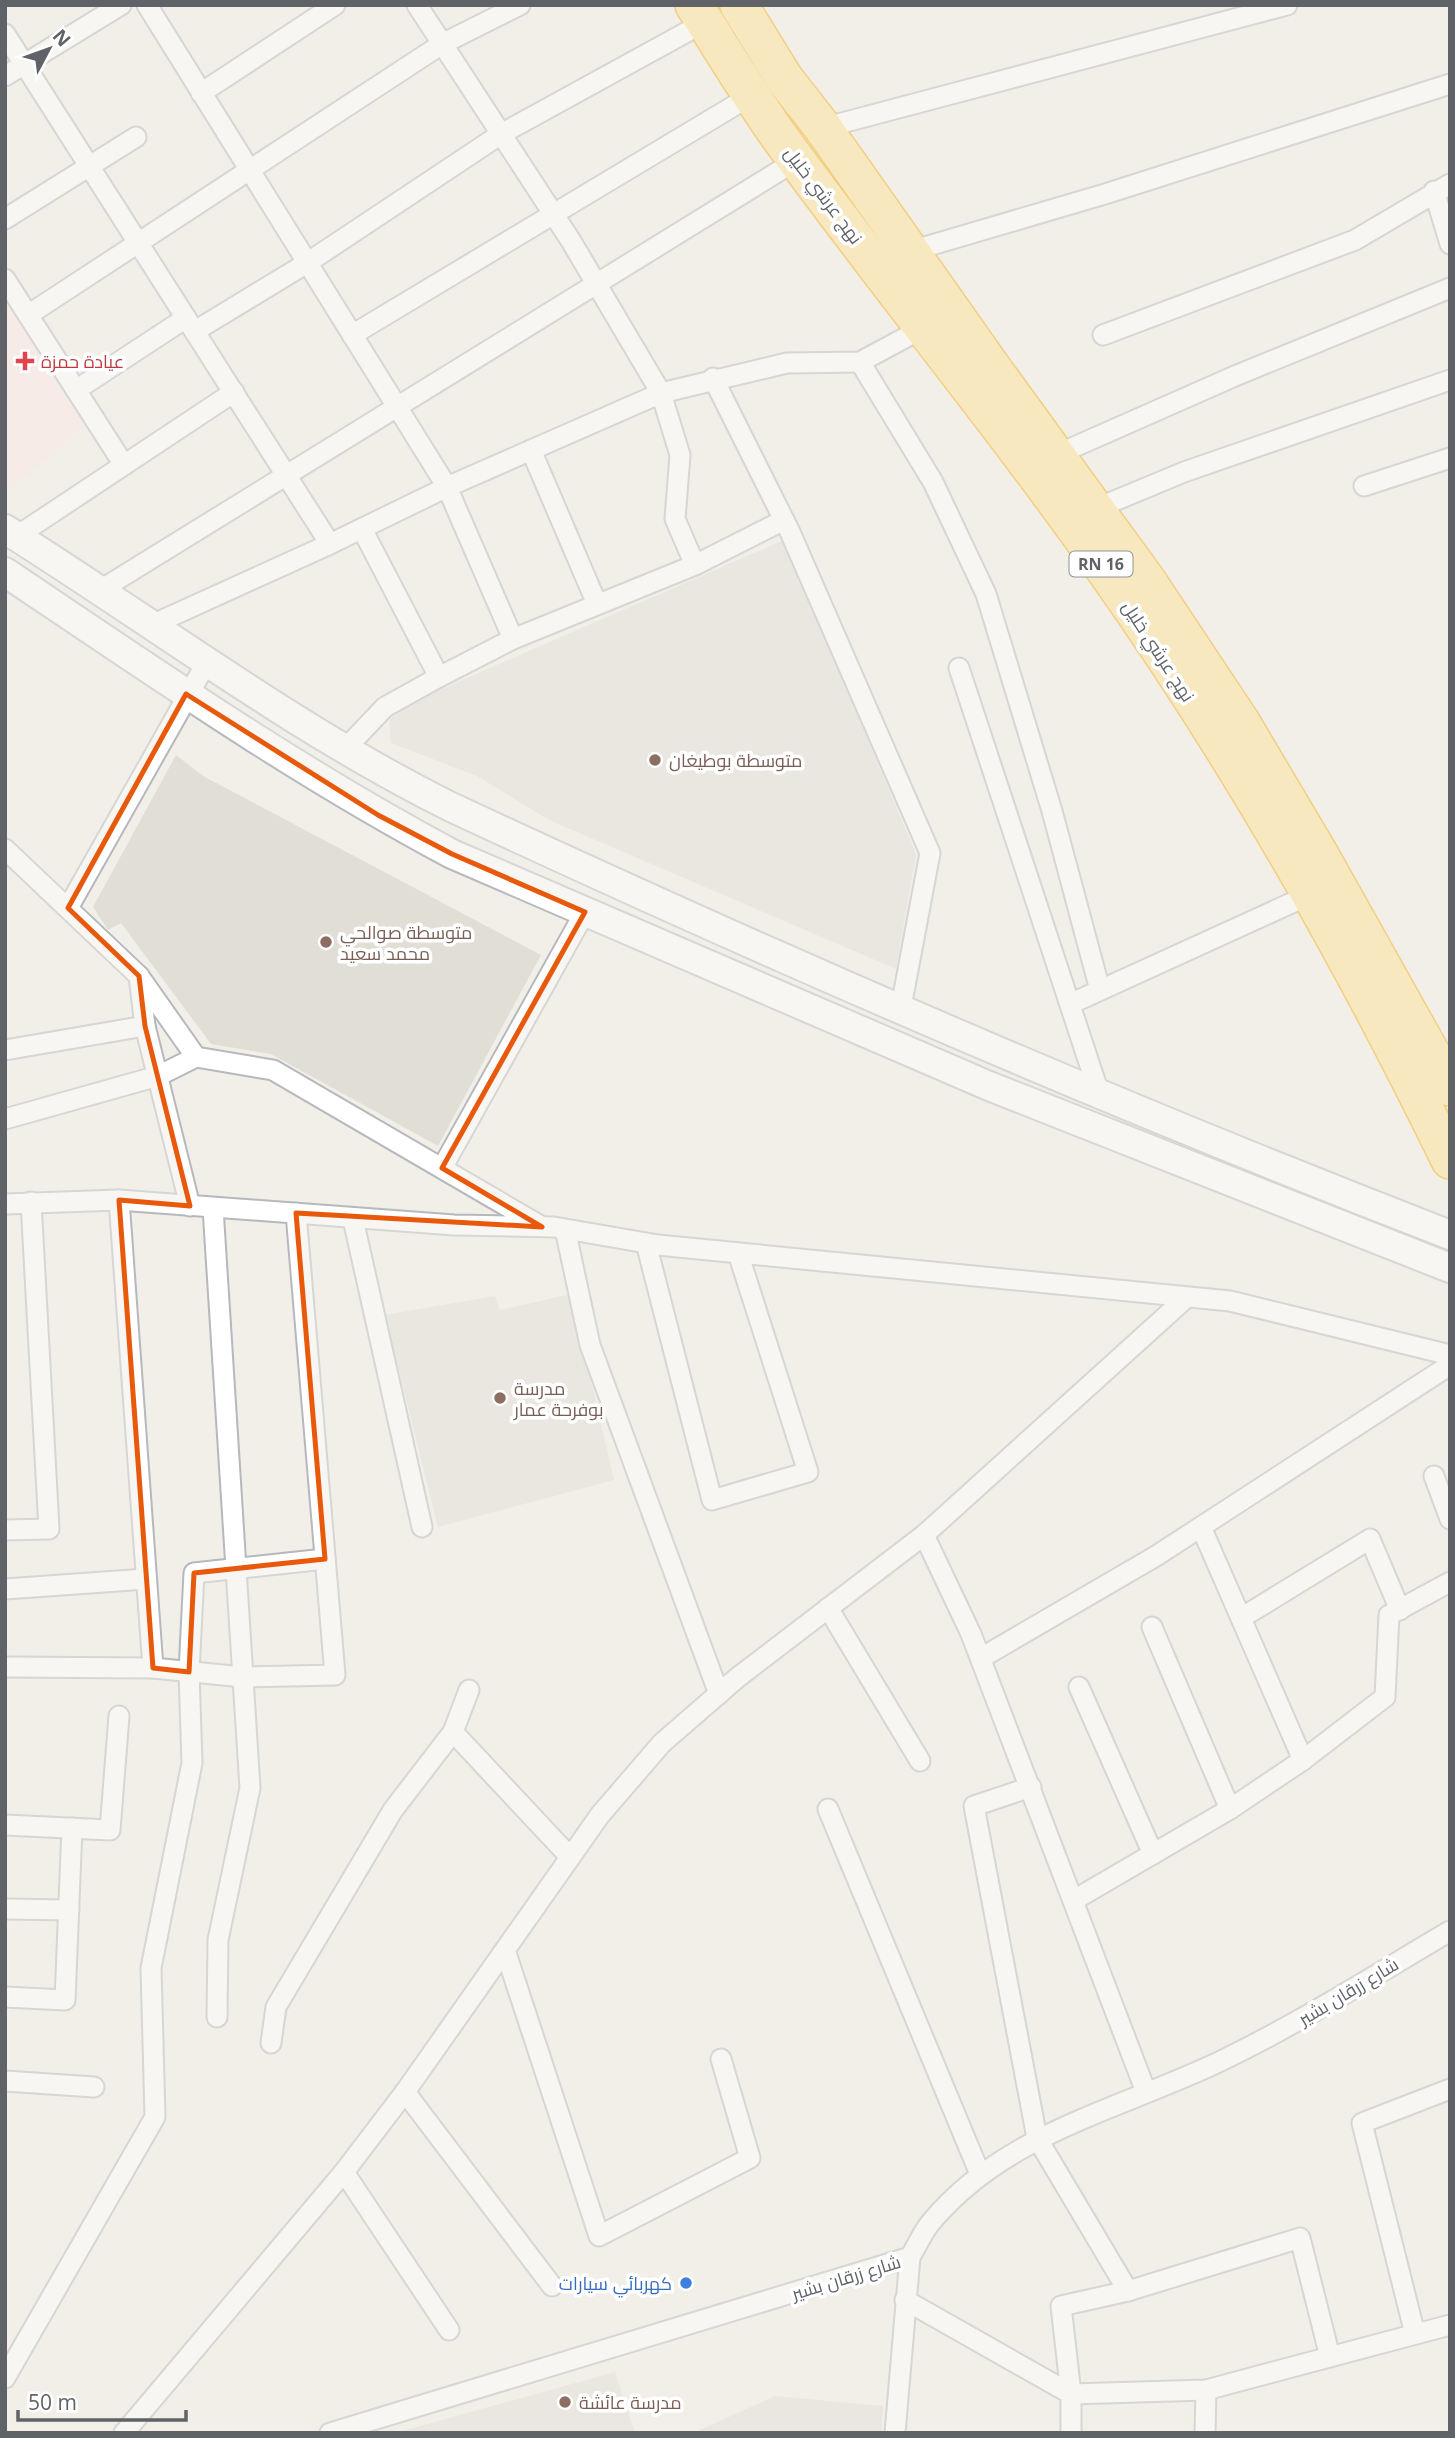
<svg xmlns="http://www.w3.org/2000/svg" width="1455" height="2438" viewBox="0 0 1455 2438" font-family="'Open Sans',Cairo,sans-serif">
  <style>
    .education { fill: #e1ded6 }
    .medical { fill: #fce7e5 }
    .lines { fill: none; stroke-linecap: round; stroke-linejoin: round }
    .street-casing { stroke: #b5b8bc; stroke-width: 23 }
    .secondary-casing { stroke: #b6babf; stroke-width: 32 }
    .highway-casing { stroke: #f9a600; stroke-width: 40 }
    .street { stroke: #fff; stroke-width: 19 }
    .secondary { stroke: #fff; stroke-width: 28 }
    .highway { stroke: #ffe191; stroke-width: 37 }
    .marked { fill: none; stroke: #e8590c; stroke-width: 5; stroke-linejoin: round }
    .health-dot { fill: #e0444e; stroke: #fff; stroke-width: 2.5 }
    .education-dot { fill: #8d6e63; stroke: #fff; stroke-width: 2.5 }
    .shop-dot { fill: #3f7fe0; stroke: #fff; stroke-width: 2.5 }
    .labels { text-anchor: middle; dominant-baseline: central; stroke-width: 7; stroke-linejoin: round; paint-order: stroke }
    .shield { fill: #fff; stroke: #8f9295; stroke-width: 2 }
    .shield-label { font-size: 16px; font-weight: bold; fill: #5f6368 }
    .street-label { font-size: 18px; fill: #5f6368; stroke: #fff }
    .health-label { font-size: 18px; fill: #be3a42; stroke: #fff; text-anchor: start }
    .education-label { font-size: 18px; fill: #785e54; stroke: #fff; text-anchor: start }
    .shop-label { font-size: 18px; fill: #366cbe; stroke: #fff; text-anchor: end }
  </style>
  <rect width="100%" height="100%" fill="#f1efe8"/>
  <g class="education">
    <polygon points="784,540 916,854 896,969 549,820 477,776 391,743 389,722 398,708"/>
    <polygon points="176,755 203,776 541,955 438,1146 271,1054 211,1044 121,923 108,930 93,907"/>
    <polygon points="571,1294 614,1480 438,1527 385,1315 495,1296 500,1310"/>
    <polygon points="615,2372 635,2433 395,2433"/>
    <polygon points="775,2396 883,2406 881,2433 693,2433"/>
  </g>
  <polygon class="medical" points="5,297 85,425 11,489 5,486"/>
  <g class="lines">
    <g class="street-casing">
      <g id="street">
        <polyline points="147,5 447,487 330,544"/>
        <polyline points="417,5 571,241 661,393 680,455 675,519 695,565"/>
        <polyline points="5,34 330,544 154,624"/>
        <polyline points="5,76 121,5"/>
        <polyline points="201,93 335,5"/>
        <polyline points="823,128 1287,5"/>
        <polyline points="1434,191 1450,244"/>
        <polyline points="5,219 136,137"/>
        <polyline points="911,251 1105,194 1450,84"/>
        <polyline points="5,279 124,465"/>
        <polyline points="28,315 442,44 520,5"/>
        <polyline points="195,331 307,263 501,134 705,22"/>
        <polyline points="352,335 752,95"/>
        <polyline points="1103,335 1355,240 1450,184"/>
        <polyline points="860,362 933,482 986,594 1052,811 1100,990"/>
        <polyline points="713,378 790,532 930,853 901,1007"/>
        <polyline points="76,390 186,318"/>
        <polyline points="531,450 597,604"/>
        <polyline points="1056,455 1235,376 1450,288"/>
        <polyline points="1364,486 1450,458"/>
        <polyline points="1095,509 1184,472 1450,380"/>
        <polyline points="362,529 439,677"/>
        <polyline points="17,536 234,392"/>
        <polyline points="102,589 797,160"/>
        <polyline points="513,639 447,487 661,393 787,363 860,362 925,327"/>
        <polyline points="959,668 1099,1093"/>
        <polyline points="345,749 385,707 439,677 513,639 695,565 784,520"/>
        <polyline points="5,849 139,976 145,1026 190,1206"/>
        <polyline points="68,908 208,660"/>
        <polyline points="139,976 196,1057 273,1070 539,1225"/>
        <polyline points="1070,1004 1309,895"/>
        <polyline points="5,1050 145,1026"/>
        <polyline points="5,1119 158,1076 196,1057"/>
        <polyline points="442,1168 585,912"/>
        <polyline points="5,1204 119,1200 454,1225 554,1227 658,1245 1230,1301 1450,1355"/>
        <polyline points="213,1208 250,1788 218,1940 217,2017"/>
        <polyline points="353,1219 422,1527"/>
        <polyline points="565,1229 590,1345 719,1694"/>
        <polyline points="646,1243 712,1500 808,1472 738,1253"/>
        <polyline points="1434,1476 1450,1519"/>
        <polyline points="1201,1527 1303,1760"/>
        <polyline points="5,1530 49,1529 31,1202"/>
        <polyline points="924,1535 971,1634 1146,2092"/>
        <polyline points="5,1589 146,1579"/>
        <polyline points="828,1608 920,1761"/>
        <polyline points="1241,1618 1370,1539 1400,1610"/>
        <polyline points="1152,1627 1230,1809"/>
        <polyline points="981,1658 1156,1556 1450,1365"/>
        <polyline points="5,1667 153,1668 119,1200"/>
        <polyline points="153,1668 243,1677 335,1675 296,1213"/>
        <polyline points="1079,1687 1153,1854"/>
        <polyline points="469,1690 453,1732 570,1857"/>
        <polyline points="1031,1787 974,1806 1037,2138 1128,2291"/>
        <polyline points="828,1809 980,2174"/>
        <polyline points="5,1825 110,1830 119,1716"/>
        <polyline points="1074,1900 1230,1809 1303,1760 1385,1697 1389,1615 1450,1582"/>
        <polyline points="5,1909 69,1910"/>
        <polyline points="505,1950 599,2236 750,2158 721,2059"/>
        <polyline points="5,1997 65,2000 72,1828"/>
        <polyline points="271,2043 276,2007 393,1810 453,1732"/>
        <polyline points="5,2081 94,2087"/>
        <polyline points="405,2092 552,2286"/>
        <polyline points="344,2172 449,2330"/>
        <polyline points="905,2300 1071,2394 1071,2433"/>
        <polyline points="1415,2334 1362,2123 1450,2089"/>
        <polyline points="1330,2357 1300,2238 1128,2291 1061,2306 1071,2394 1206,2390 1450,2325"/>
        <polyline points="5,2378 155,2117 151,1968 192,1763 189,1672 194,1573 325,1559"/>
        <polyline points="124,2433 344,2172 405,2092 600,1815 662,1743 737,1678 924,1535 1186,1298"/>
        <path d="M330 2433 910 2257C917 2246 923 2231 932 2221 1007 2132 1122 2109 1223 2060 1301 2022 1375 1975 1450 1931"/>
        <polyline points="895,2433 910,2257"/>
        <polyline points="1205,2433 1206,2390"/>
      </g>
    </g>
    <g class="secondary-casing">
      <g id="secondary">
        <path d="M5 529C153 622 294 729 451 807 779 960 1112 1104 1450 1235"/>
        <path d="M5 572C151 670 296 771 452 854L989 1086 1450 1268"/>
      </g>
    </g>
    <g class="highway-casing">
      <g id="highway">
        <path d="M694 5C723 50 750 96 781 139 886 284 1000 421 1103 567 1235 753 1350 955 1450 1160"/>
        <polyline points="739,5 784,78 823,128 993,369 1148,582 1241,722 1321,857 1450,1087"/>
      </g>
    </g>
    <use href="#street" class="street"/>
    <use href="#secondary" class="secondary"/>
    <use href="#highway" class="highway"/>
  </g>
  <path d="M0 0H1455V2438H0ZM186 694 378 815 452 854 585 912 442 1168 542 1227 296 1213 325 1559 194 1573 189 1672 153 1668 119 1200 190 1206 145 1026 139 976 68 908Z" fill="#f1efe8" fill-opacity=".55" fill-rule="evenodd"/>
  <path class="marked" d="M186 694 378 815 452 854 585 912 442 1168 542 1227 296 1213 325 1559 194 1573 189 1672 153 1668 119 1200 190 1206 145 1026 139 976 68 908Z"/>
  <path class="health-dot" d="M21.5 350.5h7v7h7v7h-7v7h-7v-7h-7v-7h7z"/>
  <g class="education-dot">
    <circle cx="655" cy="760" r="7"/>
    <circle cx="326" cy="942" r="7"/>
    <circle cx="500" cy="1398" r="7"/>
    <circle cx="565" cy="2402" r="7"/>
  </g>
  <circle class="shop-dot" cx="686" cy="2283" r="7"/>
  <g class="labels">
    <rect class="shield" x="1069.5" y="551.5" width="63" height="25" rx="5"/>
    <g class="shield-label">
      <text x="1101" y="564">RN 16</text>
    </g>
    <g class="street-label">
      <text transform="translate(824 195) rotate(53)">نهج عرشي خليل</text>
      <text transform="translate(1159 651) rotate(57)">نهج عرشي خليل</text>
      <text transform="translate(1348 1991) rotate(-31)">شارع زرقان بشير</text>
      <text transform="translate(846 2277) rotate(-17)">شارع زرقان بشير</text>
    </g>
    <g class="health-label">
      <text x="41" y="361">عيادة حمزة</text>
    </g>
    <g class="education-label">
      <text x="669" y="760">متوسطة بوطيغان</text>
      <text x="340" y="932">متوسطة صوالحي<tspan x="340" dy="21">محمد سعيد</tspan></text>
      <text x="514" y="1388">مدرسة<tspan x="514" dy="21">بوفرحة عمار</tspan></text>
      <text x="579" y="2402">مدرسة عائشة</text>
    </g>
    <g class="shop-label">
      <text x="672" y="2283">كهربائي سيارات</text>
    </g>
  </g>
  <rect width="1455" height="2438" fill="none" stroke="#5f6368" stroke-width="14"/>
  <g transform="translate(49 49) rotate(49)" stroke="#ffffff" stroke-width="5" paint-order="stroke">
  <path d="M0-5L12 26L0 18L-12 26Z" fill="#5f6368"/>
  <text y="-10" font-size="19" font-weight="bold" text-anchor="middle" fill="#5f6368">N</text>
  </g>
  <path d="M18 2410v10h168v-10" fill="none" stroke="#5f6368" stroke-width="3.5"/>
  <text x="28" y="2410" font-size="21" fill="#5f6368" stroke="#ffffff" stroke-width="5" paint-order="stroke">50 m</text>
</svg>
